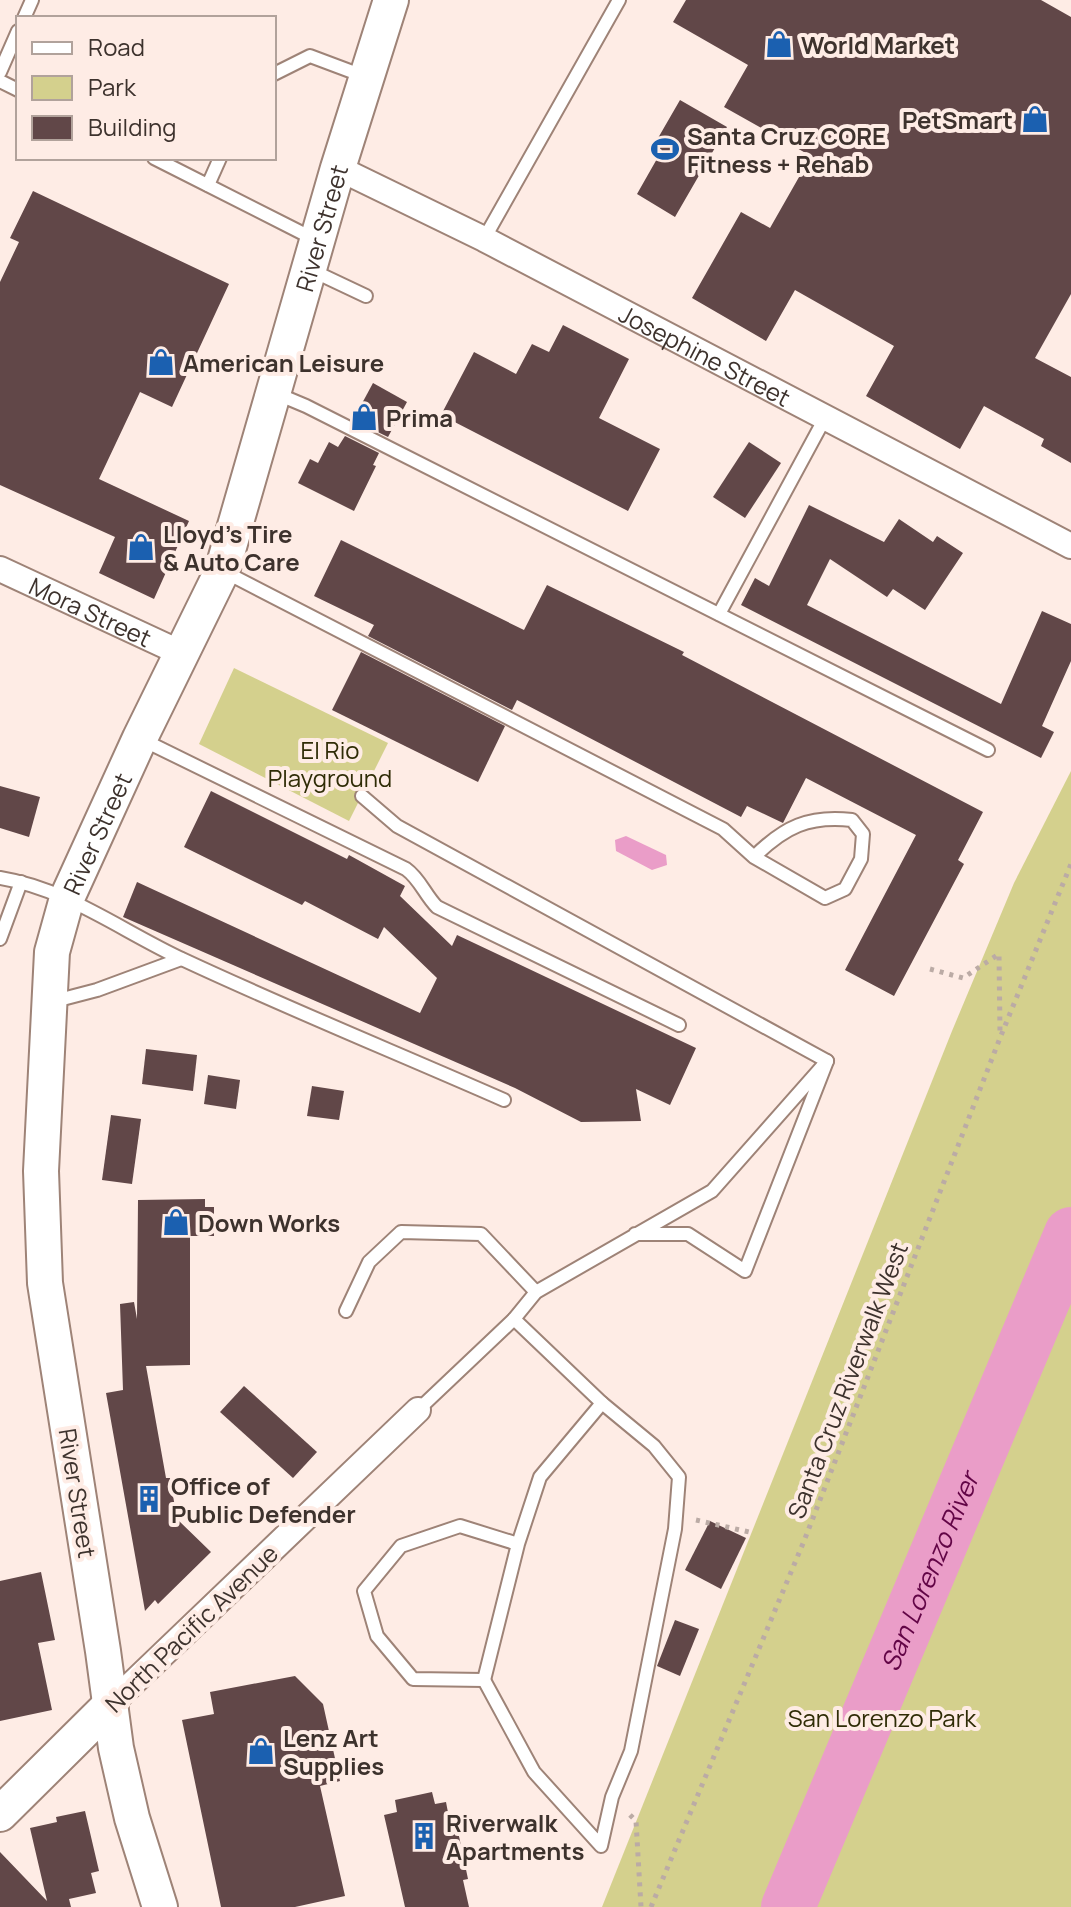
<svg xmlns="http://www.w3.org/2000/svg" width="1071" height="1907" viewBox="0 0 1071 1907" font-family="Manrope,sans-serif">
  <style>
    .green { fill: #d4d08d }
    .water { fill: #ea9dc8 }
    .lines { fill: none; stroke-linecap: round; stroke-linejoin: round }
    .river { stroke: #ea9dc8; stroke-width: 54 }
    .building { fill: #614748 }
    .lane-casing { stroke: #9e8377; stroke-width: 16 }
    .street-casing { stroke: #9e8377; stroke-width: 28 }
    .secondary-casing { stroke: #9e8377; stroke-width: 38 }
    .path { stroke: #bbaba5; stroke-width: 5; stroke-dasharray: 4 6; stroke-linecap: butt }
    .lane { stroke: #fff; stroke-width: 12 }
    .street { stroke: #fff; stroke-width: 24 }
    .secondary { stroke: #fff; stroke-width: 34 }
    .labels { text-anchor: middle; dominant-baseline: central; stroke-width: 8; stroke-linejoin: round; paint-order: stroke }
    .poi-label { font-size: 24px; font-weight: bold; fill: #3d322d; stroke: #feece5; text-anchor: start }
    .street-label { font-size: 24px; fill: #3d322d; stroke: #feece5 }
    .park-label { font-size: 24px; fill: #2f2c06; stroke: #feece5 }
    .water-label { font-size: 26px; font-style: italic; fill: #620546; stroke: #feece5 }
  </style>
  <rect width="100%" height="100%" fill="#feece5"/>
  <g class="green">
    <polygon points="234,668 388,743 349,821 199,744"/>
    <polygon points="1071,771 1071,1907 602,1907 952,1031 1014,883"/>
  </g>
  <polygon class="water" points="626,836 666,855 667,865 652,870 616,851 615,840"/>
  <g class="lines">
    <path class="river" id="s1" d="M788 1907 1071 1234"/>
  </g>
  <g class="building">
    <polygon points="686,0 1041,0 1071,17 1071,294 1035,358 1071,377 1071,463 1041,446 1044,439 984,406 960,449 866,396 894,346 795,290 766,341 692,298 741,212 770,228 811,156 724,107 748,65 673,22"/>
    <polygon points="680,100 727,127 675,217 637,194 662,150 654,145"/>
    <polygon points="33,191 229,284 172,407 140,392 99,479 189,521 154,599 99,573 115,537 0,485 0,282 19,242 10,238"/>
    <polygon points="563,325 629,359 599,418 660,449 628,511 441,415 474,352 516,374 532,344 549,352"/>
    <polygon points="373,383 407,402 388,437 353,420"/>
    <polygon points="345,436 379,453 373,465 376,466 354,511 298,483 310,459 318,463 329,442 338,447"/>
    <polygon points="749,442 781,463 745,518 713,497"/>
    <polygon points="809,505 884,542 899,519 933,542 937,536 963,553 925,610 893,589 887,597 830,559 807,605 1001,704 1042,611 1071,624 1071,661 1042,726 1054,732 1041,758 741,605 755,578 769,586"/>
    <polygon points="341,540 524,630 547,585 684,652 682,655 983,812 958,860 964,864 894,996 845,970 916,835 806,778 783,823 747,806 741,817 517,700 512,710 368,636 374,625 314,596"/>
    <polygon points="361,652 505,726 478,782 332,710"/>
    <polygon points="0,786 40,797 29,837 0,828"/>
    <polygon points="211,791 347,859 349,855 405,886 400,896 452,946 457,935 696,1048 670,1105 636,1089 641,1121 581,1122 515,1088 123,917 137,882 420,1013 437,978 384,927 378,939 305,901 302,905 184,847"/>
    <polygon points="146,1049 197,1055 193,1091 142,1084"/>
    <polygon points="208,1075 240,1080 236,1109 204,1104"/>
    <polygon points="312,1086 344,1091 339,1120 307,1116"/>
    <polygon points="111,1115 141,1119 132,1184 102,1180"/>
    <polygon points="205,1199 205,1207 214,1207 214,1236 190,1236 190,1365 146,1366 166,1478 170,1478 177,1519 211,1552 158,1604 155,1600 145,1611 106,1393 123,1390 120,1304 134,1302 137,1319 138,1200"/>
    <polygon points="244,1386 317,1452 293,1478 220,1412"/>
    <polygon points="710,1521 746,1538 721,1589 685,1570"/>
    <polygon points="41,1572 55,1640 38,1643 52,1710 0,1721 0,1581"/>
    <polygon points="675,1620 699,1629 680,1676 657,1666"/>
    <polygon points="295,1676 323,1704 340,1781 320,1786 345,1896 295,1907 221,1907 182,1720 214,1714 210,1692"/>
    <polygon points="432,1792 435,1804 446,1802 450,1823 456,1822 468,1879 463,1880 469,1907 405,1907 384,1815 397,1812 395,1800"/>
    <polygon points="85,1811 99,1871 91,1873 96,1893 69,1899 71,1907 0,1907 0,1852 47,1901 30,1828 57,1822 56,1817"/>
  </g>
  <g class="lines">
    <g class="lane-casing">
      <g id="lane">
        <polyline points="24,18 32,0"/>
        <polyline points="0,72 18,31"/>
        <polyline points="274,74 310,56 366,77"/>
        <polyline points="0,81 18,90"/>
        <polyline points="154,158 314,239"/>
        <polyline points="208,185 220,158"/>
        <polyline points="484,239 619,0"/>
        <polyline points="311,270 366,296"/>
        <polyline points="275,393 306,406 988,750"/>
        <path d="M225 572 723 829 754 857 825 898 845 889 861 859 863 834 852 820C809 815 784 827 754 857"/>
        <polyline points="719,614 825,418"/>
        <path d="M143 740 406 869C420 879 425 895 437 907L679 1025"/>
        <polyline points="362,796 397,826 827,1061"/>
        <path d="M0 878C68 889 123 932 184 960 289 1009 397 1053 504 1100"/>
        <polyline points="0,939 21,882"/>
        <polyline points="51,1002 97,990 181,959"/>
        <polyline points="346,1311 369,1262 401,1232 481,1234 536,1292"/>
        <polyline points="514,1319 602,1403 540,1477 518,1544 460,1526 401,1546 364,1591 377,1636 413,1679 484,1680 518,1544"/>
        <polyline points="418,1410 514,1319 536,1292 712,1191 827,1061 745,1271 688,1234 635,1234"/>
        <polyline points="484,1680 534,1772 601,1846 612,1797 631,1751 675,1529 679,1477 654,1446 602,1403"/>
      </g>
    </g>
    <g class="street-casing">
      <g id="street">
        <path id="s2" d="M338 168 484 239 1071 546"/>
        <path id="s3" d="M0 569 183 654"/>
        <polyline points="111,1704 418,1410"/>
      </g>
    </g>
    <g class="secondary-casing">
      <g id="secondary">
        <polyline points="0,1814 111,1704"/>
        <path id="s4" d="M160 1907 132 1818 116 1748 103 1651 45 1283 41 1171 52 952 67 898 140 738 222 571 338 168 391 0"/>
      </g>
    </g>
    <g class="path">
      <polyline points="930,969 963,978 999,954 1000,1033"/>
      <polyline points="696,1520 749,1532"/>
      <polyline points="630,1815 636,1821 641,1907"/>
      <polyline points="651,1907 804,1541 1000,1038 1071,864"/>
    </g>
    <use href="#lane" class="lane"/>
    <use href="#street" class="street"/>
    <use href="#secondary" class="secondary"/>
  </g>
  <defs>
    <g id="shop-bare" transform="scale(2.16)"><path d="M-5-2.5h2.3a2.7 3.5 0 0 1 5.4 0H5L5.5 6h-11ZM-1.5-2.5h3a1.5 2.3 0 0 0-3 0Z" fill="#1b60b0" stroke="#feece5" stroke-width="2.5" paint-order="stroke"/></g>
    <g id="stadium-bare" transform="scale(2.16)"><path d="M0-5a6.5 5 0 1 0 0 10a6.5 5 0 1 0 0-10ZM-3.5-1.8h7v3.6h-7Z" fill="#1b60b0" stroke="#feece5" stroke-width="2.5" paint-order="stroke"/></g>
    <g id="building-bare" transform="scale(2.16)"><path d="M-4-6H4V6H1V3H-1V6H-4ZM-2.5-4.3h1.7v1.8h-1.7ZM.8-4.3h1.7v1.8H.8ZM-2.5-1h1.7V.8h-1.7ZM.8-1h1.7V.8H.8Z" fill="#1b60b0" stroke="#feece5" stroke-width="2.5" paint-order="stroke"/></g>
  </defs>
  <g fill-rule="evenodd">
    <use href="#shop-bare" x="779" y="44"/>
    <use href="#shop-bare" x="1035" y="119"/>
    <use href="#stadium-bare" x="665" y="149"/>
    <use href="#shop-bare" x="161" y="362"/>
    <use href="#shop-bare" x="364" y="417"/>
    <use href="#shop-bare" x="141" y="547"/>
    <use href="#shop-bare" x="176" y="1222"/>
    <use href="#building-bare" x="149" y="1499"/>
    <use href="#shop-bare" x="261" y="1751"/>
    <use href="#building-bare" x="424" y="1836"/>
  </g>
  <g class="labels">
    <g class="poi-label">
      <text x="801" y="44">World Market</text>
      <text x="1013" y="119" text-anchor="end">PetSmart</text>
      <text x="687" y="135">Santa Cruz CORE<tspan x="687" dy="28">Fitness + Rehab</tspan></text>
      <text x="183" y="362">American Leisure</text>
      <text x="386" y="417">Prima</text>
      <text x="163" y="533">Lloyd's Tire<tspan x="163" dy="28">&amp; Auto Care</tspan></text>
      <text x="198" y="1222">Down Works</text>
      <text x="171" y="1485">Office of<tspan x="171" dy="28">Public Defender</tspan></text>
      <text x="283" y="1737">Lenz Art<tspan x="283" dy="28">Supplies</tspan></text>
      <text x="446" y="1822">Riverwalk<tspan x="446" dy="28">Apartments</tspan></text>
    </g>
    <g class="street-label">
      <text stroke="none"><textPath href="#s4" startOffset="1742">River Street</textPath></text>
      <text stroke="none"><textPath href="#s2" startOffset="412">Josephine Street</textPath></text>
      <text stroke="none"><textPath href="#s3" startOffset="100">Mora Street</textPath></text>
      <text stroke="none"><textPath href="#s4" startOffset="1094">River Street</textPath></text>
      <text transform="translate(847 1380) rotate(-69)">Santa Cruz Riverwalk West</text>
      <text transform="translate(78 1493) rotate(81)">River Street</text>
      <text transform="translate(191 1628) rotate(-44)">North Pacific Avenue</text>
    </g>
    <g class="park-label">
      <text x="330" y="749">El Rio<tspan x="330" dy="28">Playground</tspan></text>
      <text x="882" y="1717">San Lorenzo Park</text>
    </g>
    <g class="water-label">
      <text stroke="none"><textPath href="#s1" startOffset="364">San Lorenzo River</textPath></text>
    </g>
  </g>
  <rect x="16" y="16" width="260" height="144" fill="#feece5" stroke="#b1a29b" stroke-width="2"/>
  <rect x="32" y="42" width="40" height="12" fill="#ffffff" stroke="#b1a29b" stroke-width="2"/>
  <text x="88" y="56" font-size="24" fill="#3d322d">Road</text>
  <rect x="32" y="76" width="40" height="24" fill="#d4d08d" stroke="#b1a29b" stroke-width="2"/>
  <text x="88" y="96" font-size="24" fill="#3d322d">Park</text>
  <rect x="32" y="116" width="40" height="24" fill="#614748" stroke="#b1a29b" stroke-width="2"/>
  <text x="88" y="136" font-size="24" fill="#3d322d">Building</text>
</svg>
